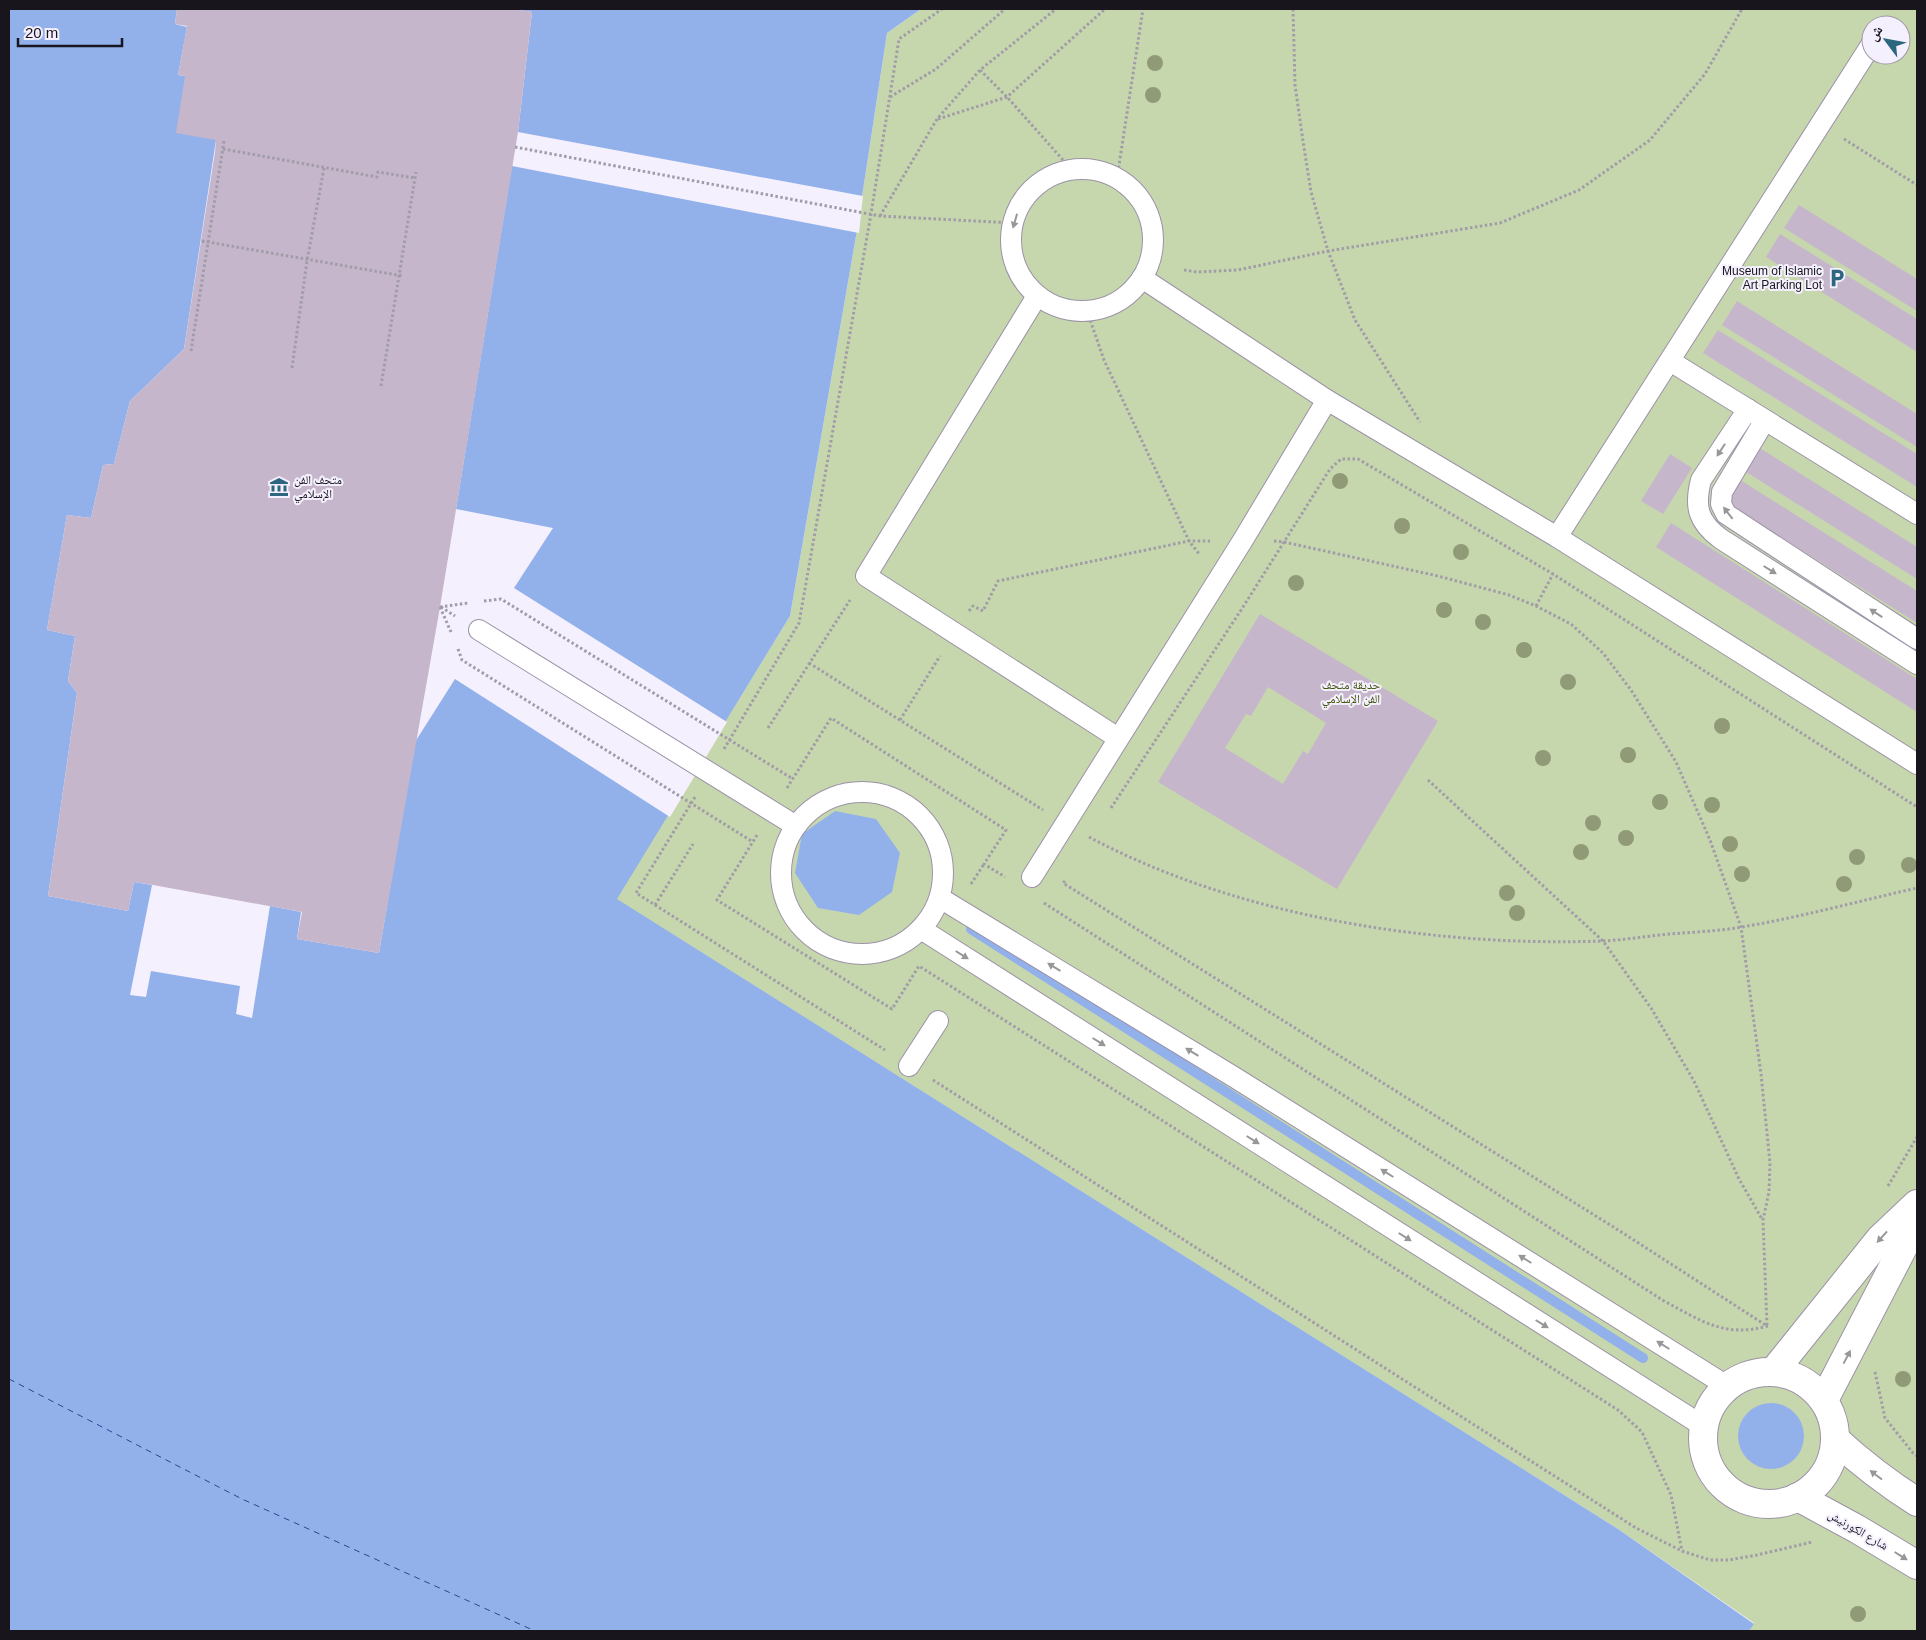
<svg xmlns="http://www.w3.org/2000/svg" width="1926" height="1640" viewBox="0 0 1926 1640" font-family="Arial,'Noto Naskh Arabic',sans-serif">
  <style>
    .green { fill: #c7d7ad; fill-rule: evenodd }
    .water { fill: #92b1eb }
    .pier { fill: #f5f0fe }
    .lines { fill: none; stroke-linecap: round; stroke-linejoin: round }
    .stream { stroke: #92b1eb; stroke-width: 10 }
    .ferry { stroke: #26488d; stroke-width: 1; stroke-dasharray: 6 5; stroke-linecap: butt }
    .building { fill: #c5b6cb; fill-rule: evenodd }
    .lane-casing { stroke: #9b92a8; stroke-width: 22 }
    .street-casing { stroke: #9b92a8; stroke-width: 30 }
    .path { stroke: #a19ca8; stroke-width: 3; stroke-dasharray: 2.5 2.5; stroke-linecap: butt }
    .lane { stroke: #fff; stroke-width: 20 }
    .street { stroke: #fff; stroke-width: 28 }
    .tree { fill: #919a77 }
    .oneway { fill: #989699 }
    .labels { text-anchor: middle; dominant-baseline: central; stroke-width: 4; stroke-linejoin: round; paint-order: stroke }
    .poi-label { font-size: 12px; fill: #19151d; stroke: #f5f0fe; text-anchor: end }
    .park-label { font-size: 12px; fill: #405309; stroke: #f5f0fe }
    .street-label { font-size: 12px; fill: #19151d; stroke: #f5f0fe }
  </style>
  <rect width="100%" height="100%" fill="#f5f0fe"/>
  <path class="green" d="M921 9H1917V1631H1749L1754 1623 1618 1529 616 899 790 616 856 236 887 33ZM1871 25H1901V55H1871Z"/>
  <g class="water">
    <polygon points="9,9 921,9 887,33 856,236 790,616 617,899 1618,1529 1754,1624 1749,1631 9,1631"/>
    <polygon points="835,811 876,819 900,853 892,892 859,915 818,908 795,873 802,834"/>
    <circle cx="1771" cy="1436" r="33"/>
  </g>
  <polygon class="pier" points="177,9 513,9 532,12 518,132 863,196 859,233 512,166 456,509 553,528 514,588 727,722 670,817 455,679 415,742 379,953 297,939 301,912 270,906 252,1018 236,1014 240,986 151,971 146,997 130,995 152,885 134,882 128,911 48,896 77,693 68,681 75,636 47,630 67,515 91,518 103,465 114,464 130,401 184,349 216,140 185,76 178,75 187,27 175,24"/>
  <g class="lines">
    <polyline class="stream" points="971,929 1643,1358"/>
    <polyline class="ferry" points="9,1379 242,1499 535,1631"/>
  </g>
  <g class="building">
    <polygon points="177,9 513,9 532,12 518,132 440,607 379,953 297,939 302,912 153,885 134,882 128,911 48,896 77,693 68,681 75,636 47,630 67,515 91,518 103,465 114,464 130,401 184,349 215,152 216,140 176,133 185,76 178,75 187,26 175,24"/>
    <polygon points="1799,205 1917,279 1917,311 1784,228"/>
    <polygon points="1780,234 1917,319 1917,352 1766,257"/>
    <polygon points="1737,301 1917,414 1917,447 1722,325"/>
    <polygon points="1718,330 1917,454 1917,487 1703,353"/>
    <polygon points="1758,447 1917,547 1917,579 1743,470"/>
    <polygon points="1670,454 1692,468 1663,514 1641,501"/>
    <polygon points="1737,478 1917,591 1917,623 1723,501"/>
    <polygon points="1671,523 1917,679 1917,712 1656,547"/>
    <path d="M1260 614 1438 721 1337 889 1158 782ZM1268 687 1326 723 1308 754 1303 751 1283 784 1225 748 1246 714 1251 716Z"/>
  </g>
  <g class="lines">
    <g class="lane-casing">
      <g id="lane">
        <circle cx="1082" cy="240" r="71"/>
        <polyline points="1142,278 1327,400 1557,537 1917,764"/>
        <polyline points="1037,296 866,576 1118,738"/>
        <polyline points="1670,361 1917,514"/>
        <path d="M1748 409 1701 480C1694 507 1698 522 1721 539L1917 664"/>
        <polyline points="1765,420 1722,492 1721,504 1726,514 1917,639"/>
        <polyline points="1557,537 1871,45"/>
        <polyline points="479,630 796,826"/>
        <circle cx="862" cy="873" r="81"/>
        <polyline points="1032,877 1243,540 1327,400"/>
        <polyline points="940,898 1234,1077 1727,1386"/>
        <polyline points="921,929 1703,1426"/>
        <polyline points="909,1066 938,1021"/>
      </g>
    </g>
    <g class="street-casing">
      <g id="street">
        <polyline points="1774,1371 1880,1239 1917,1204"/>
        <circle cx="1769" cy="1438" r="66"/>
        <polyline points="1824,1400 1908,1238 1917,1213"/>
        <path d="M1835 1439C1861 1463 1887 1483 1917 1502"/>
        <polyline points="1798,1497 1857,1529 1917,1565"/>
      </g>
    </g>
    <g class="path">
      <polyline points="1293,9 1295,85 1303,141 1311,192 1328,251 1355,320 1420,422"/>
      <polyline points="980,70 1007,97 1071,169"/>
      <polyline points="890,97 936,69 1005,9"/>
      <polyline points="938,119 1007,97 1105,9"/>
      <polyline points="1844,139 1917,185"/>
      <polyline points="515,147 880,216 1013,223"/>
      <polyline points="223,149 377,177 378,172 415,178"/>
      <polyline points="1117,178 1143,9"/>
      <polyline points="880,216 937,119 980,70 1056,9"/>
      <polyline points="202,241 403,276"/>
      <polyline points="1184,270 1197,272 1238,270 1328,251 1500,223 1579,190 1650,140 1705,74 1742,9"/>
      <polyline points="1087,311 1104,360 1189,541 1200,555"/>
      <polyline points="191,351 224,141"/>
      <polyline points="292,368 307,261 324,168"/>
      <polyline points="381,386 416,172"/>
      <polyline points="1274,541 1284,542 1438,576 1509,595 1536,606 1571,624 1603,653 1631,690 1676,762 1710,840 1741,927 1761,1074 1770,1163 1769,1192 1763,1220 1767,1326"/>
      <polyline points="484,601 501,599 793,779"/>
      <polyline points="1536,606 1553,574"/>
      <polyline points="440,607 468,603"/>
      <polyline points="440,607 451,632"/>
      <polyline points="441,607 455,616"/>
      <polyline points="969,611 973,606 983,611 998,581 1189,541 1210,541"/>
      <polyline points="458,649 462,660 753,842"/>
      <polyline points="809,663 1043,810"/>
      <polyline points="900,720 940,656"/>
      <polyline points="768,728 850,600"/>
      <polyline points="724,749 799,623 871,214 899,39 942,9"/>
      <polyline points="1428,780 1603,941 1651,1008 1694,1081 1739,1179 1762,1219"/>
      <polyline points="787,788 831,718 1006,830 984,864 1005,877"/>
      <polyline points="695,797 636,893 885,1050"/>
      <polyline points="1111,808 1243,607 1330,469 1341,459 1358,459 1553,574 1917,807"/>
      <polyline points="757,835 717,900 892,1009 919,966 1618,1410 1642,1432 1671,1495 1682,1551"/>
      <path d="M1089 837C1239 917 1433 947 1602 941 1625 940 1647 936 1670 934 1694 932 1719 931 1742 927 1801 917 1859 901 1917 888"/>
      <polyline points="1065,881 1063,883 1623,1233 1767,1326"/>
      <polyline points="971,884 984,864"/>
      <path d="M1044 903 1664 1301C1702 1321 1724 1338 1768 1326"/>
      <polyline points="655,905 693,844"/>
      <polyline points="933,1080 1636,1528 1682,1551 1710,1560 1729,1560 1757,1555 1812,1542"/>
      <polyline points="1888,1186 1917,1137"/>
      <polyline points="1875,1372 1885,1418 1913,1453 1917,1456"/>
    </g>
    <use href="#lane" class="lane"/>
    <use href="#street" class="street"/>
  </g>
  <g class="tree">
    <circle cx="1155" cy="63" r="8"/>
    <circle cx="1153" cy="95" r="8"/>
    <circle cx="1340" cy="481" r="8"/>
    <circle cx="1402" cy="526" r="8"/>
    <circle cx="1461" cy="552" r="8"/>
    <circle cx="1296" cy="583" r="8"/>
    <circle cx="1444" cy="610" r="8"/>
    <circle cx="1483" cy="622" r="8"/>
    <circle cx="1524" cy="650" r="8"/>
    <circle cx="1568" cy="682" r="8"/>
    <circle cx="1722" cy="726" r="8"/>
    <circle cx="1628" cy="755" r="8"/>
    <circle cx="1543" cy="758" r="8"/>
    <circle cx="1660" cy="802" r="8"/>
    <circle cx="1712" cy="805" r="8"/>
    <circle cx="1593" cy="823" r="8"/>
    <circle cx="1626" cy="838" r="8"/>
    <circle cx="1730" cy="844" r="8"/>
    <circle cx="1581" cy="852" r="8"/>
    <circle cx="1857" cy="857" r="8"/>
    <circle cx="1909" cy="865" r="8"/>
    <circle cx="1742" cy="874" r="8"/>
    <circle cx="1844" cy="884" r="8"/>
    <circle cx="1507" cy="893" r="8"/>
    <circle cx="1517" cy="913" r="8"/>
    <circle cx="1903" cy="1379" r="8"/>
    <circle cx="1858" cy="1614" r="8"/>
  </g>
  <defs><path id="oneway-solid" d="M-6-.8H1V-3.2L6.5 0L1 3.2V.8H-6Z" transform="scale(1.25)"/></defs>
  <g class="oneway">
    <use href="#oneway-solid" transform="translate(1015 221) rotate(106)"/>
    <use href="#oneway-solid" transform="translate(1721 450) rotate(123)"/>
    <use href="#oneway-solid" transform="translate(1728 513) rotate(-128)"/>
    <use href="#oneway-solid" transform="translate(1770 570) rotate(32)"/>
    <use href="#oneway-solid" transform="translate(1876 613) rotate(-147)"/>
    <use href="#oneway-solid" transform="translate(962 955) rotate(32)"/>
    <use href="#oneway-solid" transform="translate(1054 967) rotate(-149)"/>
    <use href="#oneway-solid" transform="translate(1099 1042) rotate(32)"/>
    <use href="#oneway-solid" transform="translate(1192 1052) rotate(-149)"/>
    <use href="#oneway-solid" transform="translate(1253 1140) rotate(32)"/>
    <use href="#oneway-solid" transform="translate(1387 1173) rotate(-148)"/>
    <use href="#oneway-solid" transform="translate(1405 1237) rotate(32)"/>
    <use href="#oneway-solid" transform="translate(1882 1237) rotate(132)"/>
    <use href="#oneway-solid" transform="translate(1525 1259) rotate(-148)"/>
    <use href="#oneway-solid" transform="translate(1542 1324) rotate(32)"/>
    <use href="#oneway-solid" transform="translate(1663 1345) rotate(-148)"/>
    <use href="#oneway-solid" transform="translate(1847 1357) rotate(-62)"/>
    <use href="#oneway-solid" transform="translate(1876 1475) rotate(-143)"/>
    <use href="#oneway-solid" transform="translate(1901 1556) rotate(32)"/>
  </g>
  <defs>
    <g id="parking-bare" transform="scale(1.5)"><path d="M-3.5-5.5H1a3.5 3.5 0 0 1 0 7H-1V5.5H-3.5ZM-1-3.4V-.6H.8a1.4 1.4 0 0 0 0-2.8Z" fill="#2c677f" stroke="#f5f0fe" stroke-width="2.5" paint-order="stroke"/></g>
    <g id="museum-bare" transform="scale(1.5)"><path d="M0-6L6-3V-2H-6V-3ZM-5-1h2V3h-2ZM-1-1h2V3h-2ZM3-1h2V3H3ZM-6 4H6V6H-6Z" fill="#2c677f" stroke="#f5f0fe" stroke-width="2.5" paint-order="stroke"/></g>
  </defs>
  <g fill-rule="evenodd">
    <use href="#parking-bare" x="1837" y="278"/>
    <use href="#museum-bare" x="279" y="487"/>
  </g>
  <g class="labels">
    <g class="poi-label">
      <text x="1822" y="271">Museum of Islamic<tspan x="1822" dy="14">Art Parking Lot</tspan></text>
      <text x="294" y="480" text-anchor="start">متحف الفن<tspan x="294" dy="14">الإسلامي</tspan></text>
    </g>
    <g class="park-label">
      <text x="1351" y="685">حديقة متحف<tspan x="1351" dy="14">الفن الإسلامي</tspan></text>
    </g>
    <g class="street-label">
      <text transform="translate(1858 1530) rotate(30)">شارع الكورنيش</text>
    </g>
  </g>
  <rect width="1926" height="1640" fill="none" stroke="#19151d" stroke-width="20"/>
  <g transform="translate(1886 40) rotate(302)"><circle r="24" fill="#f5f0fe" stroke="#9d98a4"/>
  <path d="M0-4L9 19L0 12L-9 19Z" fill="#2c677f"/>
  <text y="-8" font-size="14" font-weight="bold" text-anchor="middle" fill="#19151d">ش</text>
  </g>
  <path d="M18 38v8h104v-8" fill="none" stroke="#19151d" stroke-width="2.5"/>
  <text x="25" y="38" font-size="15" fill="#19151d" stroke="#f5f0fe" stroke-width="4" paint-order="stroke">20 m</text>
</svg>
